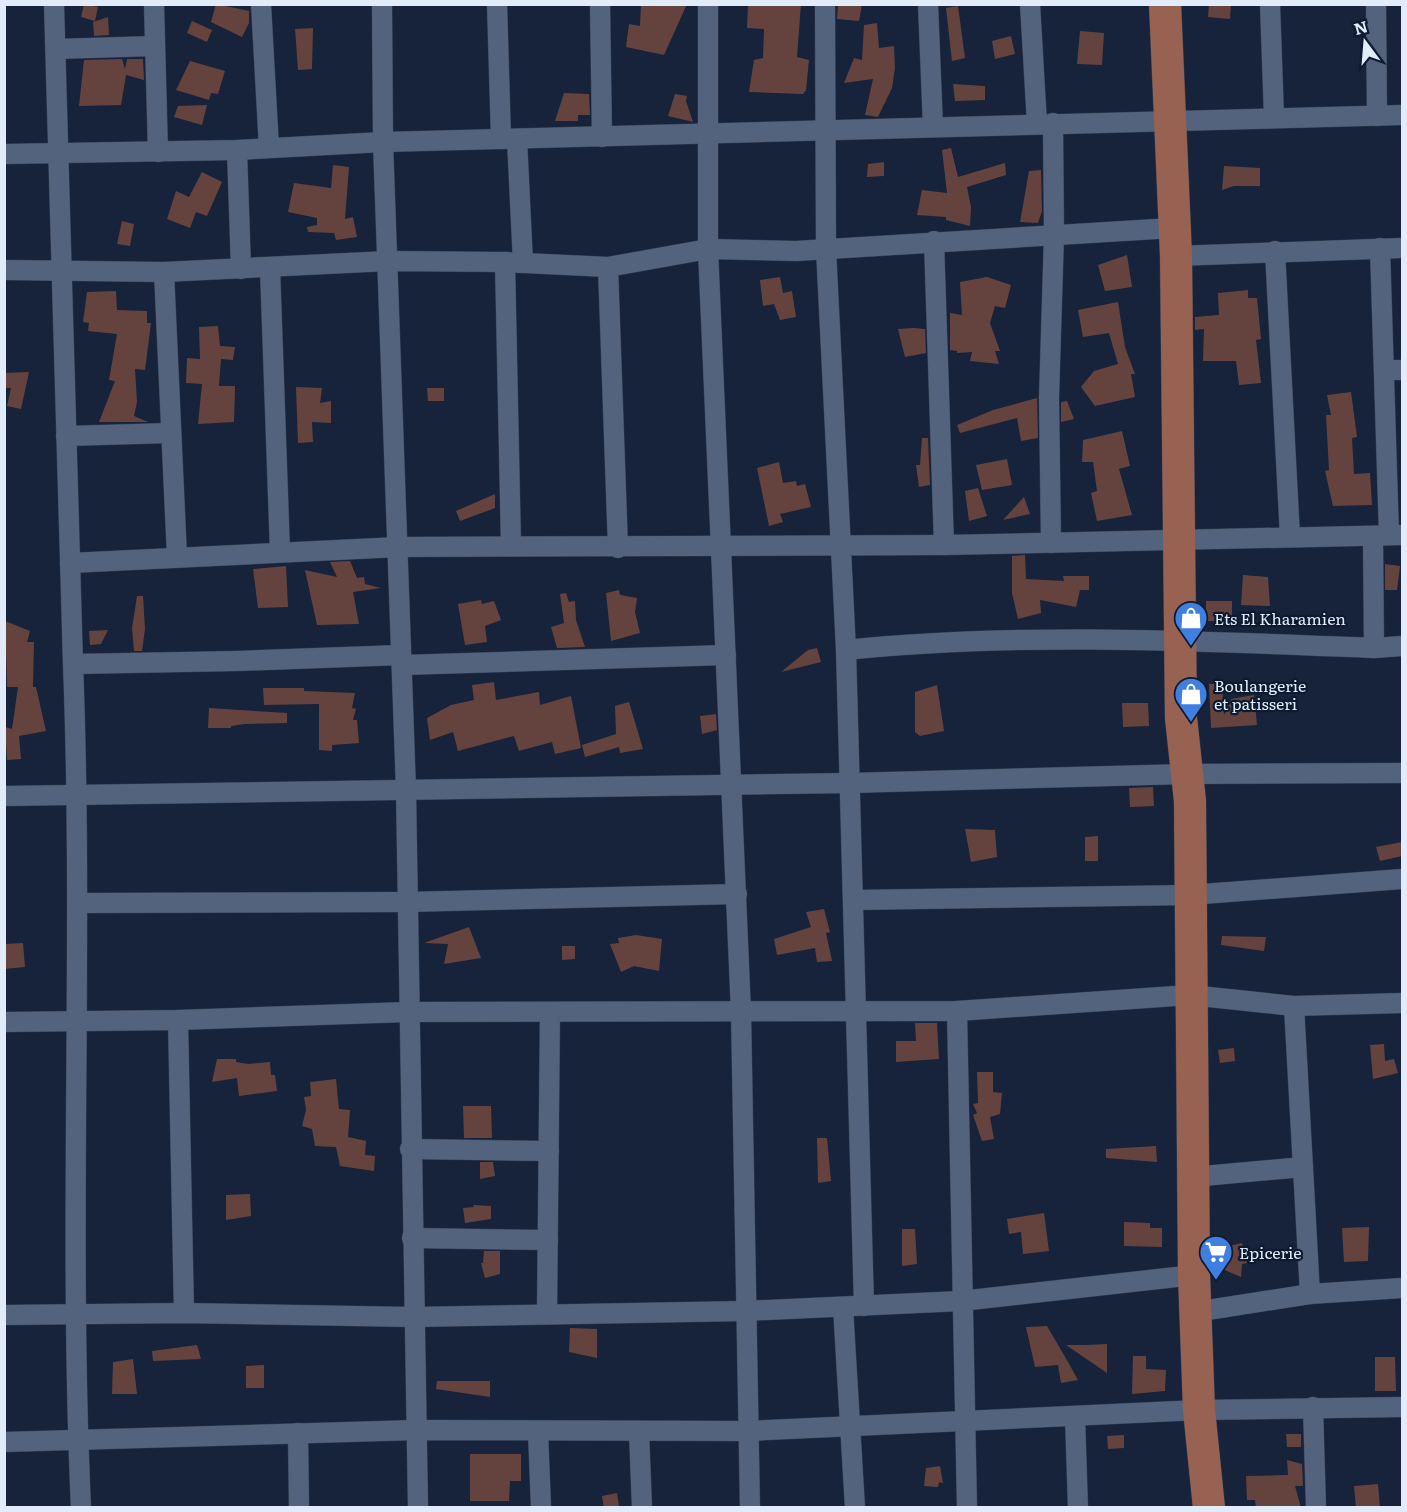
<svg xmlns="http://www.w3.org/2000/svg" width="1407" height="1512" viewBox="0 0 1407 1512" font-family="Literata,serif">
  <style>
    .building { fill: #64433e }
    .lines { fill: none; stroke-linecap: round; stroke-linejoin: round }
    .minor-casing { stroke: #343d50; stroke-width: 21 }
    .primary-casing { stroke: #343d50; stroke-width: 33 }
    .minor { stroke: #53637e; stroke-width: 20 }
    .primary { stroke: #986252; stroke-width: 32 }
    .labels { text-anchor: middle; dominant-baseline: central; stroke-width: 4.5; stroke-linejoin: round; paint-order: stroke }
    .poi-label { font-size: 16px; fill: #e1ebfa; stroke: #0d1a30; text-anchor: start }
  </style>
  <rect width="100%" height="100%" fill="#16233a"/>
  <g class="building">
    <polygon points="84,4 98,7 95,21 81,17"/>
    <polygon points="216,4 249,11 249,23 242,37 211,22"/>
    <polygon points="641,4 687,4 664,55 626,47 629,24 640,26"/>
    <polygon points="748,4 801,4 797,57 809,60 806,90 803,94 749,92 754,60 763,58 764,29 747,28"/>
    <polygon points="838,4 862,4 859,21 837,19"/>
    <polygon points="1209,4 1231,4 1230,19 1208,17"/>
    <polygon points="958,6 965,58 952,61 946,8"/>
    <polygon points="108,17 109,35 94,36 93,22"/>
    <polygon points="192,21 212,30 207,42 187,33"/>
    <polygon points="877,23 879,48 894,46 895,68 892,88 878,117 865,115 873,79 844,83 854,58 862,60 864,25"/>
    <polygon points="313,28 312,69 298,70 295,29"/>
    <polygon points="1080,31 1104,33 1102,65 1077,64"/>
    <polygon points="1011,36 1015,54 995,59 992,41"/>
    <polygon points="122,59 125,69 127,59 143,59 144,80 126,75 121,105 79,106 84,60"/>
    <polygon points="190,61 225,71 218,94 211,93 209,100 176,90"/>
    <polygon points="953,84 985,86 985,100 955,101"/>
    <polygon points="564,93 589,94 590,115 578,115 578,121 555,121"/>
    <polygon points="675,94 687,96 686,101 693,122 668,116"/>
    <polygon points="207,105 202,125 174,117 178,106"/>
    <polygon points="951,148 958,177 1005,163 1006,175 967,187 971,207 970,226 946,220 946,217 917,215 922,190 947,193 942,150"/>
    <polygon points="884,162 884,176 867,177 868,164"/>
    <polygon points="333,165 349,167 345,219 353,217 357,237 336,240 334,233 308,232 307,227 317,225 317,218 288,212 294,183 331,188"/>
    <polygon points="1224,166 1260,168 1260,186 1234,186 1222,190"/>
    <polygon points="1041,170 1042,211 1038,223 1020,222 1029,171"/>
    <polygon points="202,172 222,182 207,216 196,212 190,228 167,219 176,191 189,197"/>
    <polygon points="122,221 134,224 130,246 117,244"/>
    <polygon points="1127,255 1132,287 1105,291 1098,265"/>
    <polygon points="780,277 783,293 792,291 796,317 780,320 774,304 763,306 760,280"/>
    <polygon points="987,277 1011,285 1005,308 995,306 990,323 1000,351 995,351 999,364 970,361 972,352 957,353 957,351 950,350 950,313 962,315 960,282"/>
    <polygon points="1248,290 1248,298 1257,298 1261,339 1256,340 1261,383 1239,385 1236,361 1203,361 1204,329 1195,330 1195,317 1219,315 1218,293"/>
    <polygon points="116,291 117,310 147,311 147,323 151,323 145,370 135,369 137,402 134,416 148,422 99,422 115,381 109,380 117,334 88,331 89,323 83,322 87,292"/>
    <polygon points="1118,302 1125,347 1135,374 1131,374 1135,397 1095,406 1081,387 1094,371 1118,364 1109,333 1083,337 1078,310"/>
    <polygon points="218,326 220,346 235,347 233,360 221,359 219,386 235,386 234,422 198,424 202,384 186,383 187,358 200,359 199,327"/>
    <polygon points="913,328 925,329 926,353 905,357 898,329"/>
    <polygon points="29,372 21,409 7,406 11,388 4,388 4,373"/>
    <polygon points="296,387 322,388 320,403 331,401 331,423 312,422 313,442 298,443"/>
    <polygon points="427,388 444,388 444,401 428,401"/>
    <polygon points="1351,392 1357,437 1352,438 1354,474 1370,473 1372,505 1333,506 1325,471 1329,470 1326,415 1331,415 1327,395"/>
    <polygon points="1037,398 1038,438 1021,441 1017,418 960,433 957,425 993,410"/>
    <polygon points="1067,401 1074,419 1061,422 1061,402"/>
    <polygon points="1122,431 1130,466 1119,469 1132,515 1097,521 1091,493 1097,491 1093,462 1082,462 1083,440"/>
    <polygon points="922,438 928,438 930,485 919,487 916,465 920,465"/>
    <polygon points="1007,459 1012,485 982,490 976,465"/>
    <polygon points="779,462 783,483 796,481 797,486 805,484 811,507 780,514 783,522 769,526 757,468"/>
    <polygon points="978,488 987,516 969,521 965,491"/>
    <polygon points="495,494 495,508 460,521 456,511"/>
    <polygon points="1024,497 1030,514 1003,520"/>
    <polygon points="1025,555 1026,579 1064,581 1063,576 1089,576 1089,590 1080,590 1076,607 1040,600 1041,613 1018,619 1012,593 1012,556"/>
    <polygon points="350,561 357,578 364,577 365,584 381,588 353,592 359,624 317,625 305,570 337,577 330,562"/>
    <polygon points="1385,564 1400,566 1397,590 1385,590"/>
    <polygon points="286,566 288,607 258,608 253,569"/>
    <polygon points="1243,575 1268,577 1270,606 1241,605"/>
    <polygon points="619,590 620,595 637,598 635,612 640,633 611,641 606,593"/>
    <polygon points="566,593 569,602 575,601 576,620 585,647 557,648 551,627 564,623 560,594"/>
    <polygon points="137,596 143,596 145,629 142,651 134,651 132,628"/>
    <polygon points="481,600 482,604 494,601 501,620 485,626 487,642 465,645 458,604"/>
    <rect x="1206" y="601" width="26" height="20"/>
    <polygon points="5,621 30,631 27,642 34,642 33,687 36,687 46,731 19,736 21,759 7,760 5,727 12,729 18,687 7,687"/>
    <polygon points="108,630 101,644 90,645 89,631"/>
    <polygon points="817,648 821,662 781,672 808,650"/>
    <polygon points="494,682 496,700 539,692 540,705 571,696 581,748 555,754 552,742 519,751 514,736 458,751 453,732 430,740 427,718 451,705 474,700 472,685"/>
    <polygon points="1222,683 1224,715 1231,699 1254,695 1257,725 1211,728 1209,684"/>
    <polygon points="937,685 944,731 920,736 915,732 915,692"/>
    <polygon points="263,688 304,688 304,691 355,693 352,708 356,709 353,720 357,720 359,743 332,745 332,751 319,750 319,704 264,705"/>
    <polygon points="629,702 643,749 620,753 619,747 585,757 582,745 616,734 615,706"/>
    <polygon points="1122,703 1148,703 1149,726 1123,727"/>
    <polygon points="209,708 287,713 287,723 245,724 231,726 231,728 208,728"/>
    <polygon points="716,714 717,730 702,734 700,716"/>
    <polygon points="1153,787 1154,806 1130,807 1129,788"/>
    <polygon points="965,829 995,830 997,857 971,862"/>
    <polygon points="1098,836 1098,861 1085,861 1085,837"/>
    <polygon points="1402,842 1402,856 1380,861 1376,847"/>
    <polygon points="824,909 830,932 826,933 832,961 817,962 815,948 777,955 774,939 811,927 806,912"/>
    <polygon points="469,927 481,958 444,964 448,944 424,943"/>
    <polygon points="636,935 662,939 659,971 634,966 621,972 610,944 619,943 618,938"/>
    <polygon points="1222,936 1266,937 1264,951 1221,945"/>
    <polygon points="23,943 25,967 4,969 4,944"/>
    <polygon points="562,946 575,946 575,959 562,960"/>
    <polygon points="915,1023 937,1023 939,1059 896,1062 896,1041 916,1041"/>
    <polygon points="1384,1044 1385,1061 1394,1059 1398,1073 1373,1079 1370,1045"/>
    <polygon points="1234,1048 1235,1061 1220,1063 1218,1050"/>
    <polygon points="217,1059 236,1059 236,1062 248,1064 270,1062 271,1075 275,1075 277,1091 239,1096 237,1078 212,1082"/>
    <polygon points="977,1072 993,1072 993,1092 1002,1093 1000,1114 990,1117 994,1139 982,1141 973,1115 977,1113 973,1104 978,1103"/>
    <polygon points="336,1079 339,1109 350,1110 348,1137 366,1141 365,1155 375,1156 374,1171 340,1166 336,1147 315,1146 312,1129 302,1126 306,1110 304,1097 311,1096 310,1082"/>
    <polygon points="463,1106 491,1106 492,1138 464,1138"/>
    <polygon points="817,1138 827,1138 831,1181 818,1183"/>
    <polygon points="1156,1146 1157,1162 1106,1158 1106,1149"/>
    <polygon points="480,1162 493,1162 495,1176 480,1179"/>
    <polygon points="250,1194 251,1216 226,1220 226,1195"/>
    <polygon points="473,1205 491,1206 491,1219 465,1223 463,1208 474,1207"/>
    <polygon points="1044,1213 1049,1251 1023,1254 1021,1232 1009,1234 1007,1219"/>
    <polygon points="1124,1222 1150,1223 1150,1228 1162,1228 1162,1247 1124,1246"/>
    <polygon points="1369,1227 1368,1261 1344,1262 1342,1228"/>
    <polygon points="902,1229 915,1229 917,1264 902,1266"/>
    <polygon points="1228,1239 1229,1246 1242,1243 1247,1263 1242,1264 1241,1277 1220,1268 1215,1242"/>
    <polygon points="484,1251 500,1251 500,1274 485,1278 481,1263 483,1263"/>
    <polygon points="1047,1326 1068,1362 1078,1380 1061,1383 1058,1365 1035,1367 1026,1327"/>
    <polygon points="570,1328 597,1329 597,1358 569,1352"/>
    <polygon points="1107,1344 1107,1373 1066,1345 1087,1345"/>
    <polygon points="197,1345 201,1359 153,1361 152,1351"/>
    <polygon points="1133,1356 1146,1356 1146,1369 1166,1370 1165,1391 1132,1394"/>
    <polygon points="1375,1357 1395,1357 1396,1391 1375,1391"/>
    <polygon points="133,1359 137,1394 112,1394 113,1362"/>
    <polygon points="264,1365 264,1388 246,1388 246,1366"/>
    <polygon points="437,1381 490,1381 490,1397 436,1389"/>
    <polygon points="1286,1434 1301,1434 1301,1447 1287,1447"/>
    <polygon points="1124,1435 1124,1448 1108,1449 1107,1436"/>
    <polygon points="470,1454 521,1454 521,1481 510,1481 509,1501 470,1501"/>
    <polygon points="1287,1460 1302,1464 1303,1486 1295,1486 1301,1508 1256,1508 1255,1500 1247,1500 1246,1476 1288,1475"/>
    <polygon points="940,1466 943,1483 939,1482 938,1487 924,1486 926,1468"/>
    <polygon points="1378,1484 1380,1508 1356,1508 1354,1486"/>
    <polygon points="617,1493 619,1506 604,1508 602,1496"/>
  </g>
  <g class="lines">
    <g class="minor-casing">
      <g id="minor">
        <path d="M54 4C61 224 68 444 73 664L237 661 401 655"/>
        <polyline points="154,4 158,152"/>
        <polyline points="261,4 269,148"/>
        <polyline points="382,4 383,142 406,790 418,1508"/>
        <polyline points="497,4 501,139"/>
        <polyline points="600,4 602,137"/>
        <polyline points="708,4 708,249 741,1012 750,1508"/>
        <polyline points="825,4 826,249 846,650 864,1306"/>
        <polyline points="928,4 933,127"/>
        <polyline points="1030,4 1037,124"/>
        <polyline points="1270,4 1274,117"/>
        <polyline points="1376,4 1377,116"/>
        <polyline points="56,49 155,46"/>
        <polyline points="517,139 523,263"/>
        <polyline points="237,150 241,269"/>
        <polyline points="4,154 237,150 383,142 1402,115"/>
        <polyline points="934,241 944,545"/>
        <polyline points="1380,248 1389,535"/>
        <polyline points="1275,251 1290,537"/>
        <polyline points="1176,256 1402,248"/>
        <polyline points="505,262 511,546"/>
        <polyline points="608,267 618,548"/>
        <polyline points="270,268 280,552"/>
        <polyline points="4,270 164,272 388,261 505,262 608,267 708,249 796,251 1173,228"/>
        <polyline points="164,272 177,557"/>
        <polyline points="1384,370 1402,370"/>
        <polyline points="66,436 171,433"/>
        <polyline points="1373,536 1374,648"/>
        <polyline points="1051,543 1049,398 1054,235 1053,123"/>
        <polyline points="70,563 399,547 944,545 1402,535"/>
        <path d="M846 650C1021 632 1198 641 1374 648L1402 646"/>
        <path d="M73 664C84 945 68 1226 81 1508"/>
        <polyline points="402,665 726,655"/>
        <polyline points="4,796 850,783 1187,774 1402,773"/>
        <polyline points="854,900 1189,895 1402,879"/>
        <polyline points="79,903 406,902 737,894"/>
        <polyline points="1294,1006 1310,1294"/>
        <polyline points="957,1011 967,1508"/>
        <polyline points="178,1020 184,1313"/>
        <polyline points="4,1022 178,1020 407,1012 957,1011 1190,995 1294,1006 1402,1003"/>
        <polyline points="410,1149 549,1151"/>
        <polyline points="1192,1177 1303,1167"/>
        <polyline points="412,1238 548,1240"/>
        <polyline points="843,1307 855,1508"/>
        <polyline points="1195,1312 1310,1294 1402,1288"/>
        <polyline points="547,1314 550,1012"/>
        <polyline points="4,1315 184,1313 413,1317 744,1311 961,1301 1194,1275"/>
        <polyline points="1313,1407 1316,1508"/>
        <polyline points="1075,1417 1078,1508"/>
        <polyline points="538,1431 541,1508"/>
        <polyline points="639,1432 642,1508"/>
        <polyline points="298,1433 299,1508"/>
        <polyline points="4,1442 416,1430 747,1431 1199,1410 1402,1407"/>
      </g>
    </g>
    <g class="primary-casing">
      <polyline id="primary" points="1165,4 1176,256 1181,718 1190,801 1194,1275 1199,1410 1209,1508"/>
    </g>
    <use href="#minor" class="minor"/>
    <use href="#primary" class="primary"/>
  </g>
  <defs>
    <g id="shop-pin" transform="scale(1.725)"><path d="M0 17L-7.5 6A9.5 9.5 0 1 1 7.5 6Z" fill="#3f7fe0" stroke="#0d1a30"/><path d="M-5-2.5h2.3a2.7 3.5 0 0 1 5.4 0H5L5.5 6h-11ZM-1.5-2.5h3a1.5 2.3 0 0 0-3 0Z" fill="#fff"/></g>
    <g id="supermarket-pin" transform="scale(1.725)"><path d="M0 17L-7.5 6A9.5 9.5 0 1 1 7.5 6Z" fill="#3f7fe0" stroke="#0d1a30"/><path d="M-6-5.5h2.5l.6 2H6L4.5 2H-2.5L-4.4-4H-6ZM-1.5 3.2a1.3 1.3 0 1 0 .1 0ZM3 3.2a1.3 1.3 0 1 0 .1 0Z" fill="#fff"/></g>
  </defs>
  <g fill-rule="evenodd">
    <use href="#shop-pin" x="1191" y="618"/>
    <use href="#shop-pin" x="1191" y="694"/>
    <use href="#supermarket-pin" x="1216" y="1252"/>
  </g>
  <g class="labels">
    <g class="poi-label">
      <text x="1214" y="618">Ets El Kharamien</text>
      <text x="1214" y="685">Boulangerie<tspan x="1214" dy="18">et patisseri</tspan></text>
      <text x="1239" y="1252">Epicerie</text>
    </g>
  </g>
  <rect width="1407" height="1512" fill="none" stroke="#e1ebfa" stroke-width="12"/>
  <g transform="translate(1365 42) rotate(344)" stroke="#0d1a30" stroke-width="4.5" paint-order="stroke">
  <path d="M0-4.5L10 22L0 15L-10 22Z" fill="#e1ebfa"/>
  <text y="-9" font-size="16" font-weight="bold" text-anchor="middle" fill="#e1ebfa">N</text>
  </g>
</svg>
